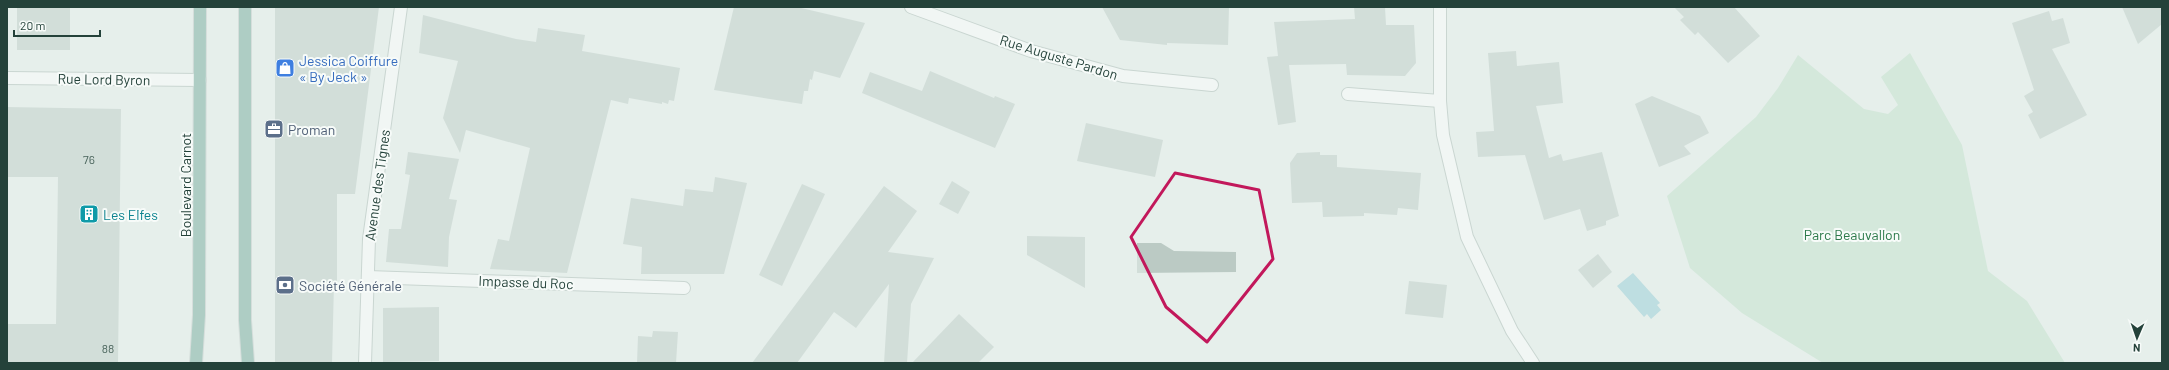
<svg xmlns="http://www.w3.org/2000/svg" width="2169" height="370" viewBox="0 0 2169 370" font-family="Barlow,sans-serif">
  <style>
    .green { fill: #bfe0c8 }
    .water { fill: #8ec9d4 }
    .building { fill: #bbcac4 }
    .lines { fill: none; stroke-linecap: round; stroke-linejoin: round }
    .minor-casing { stroke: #a8b8b2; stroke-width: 14 }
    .major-casing { stroke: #c2cac8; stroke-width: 14 }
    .minor { stroke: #fff; stroke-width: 12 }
    .major { stroke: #6aa596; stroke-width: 12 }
    .marked { fill: none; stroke: #c2185b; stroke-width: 3; stroke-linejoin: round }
    .labels { text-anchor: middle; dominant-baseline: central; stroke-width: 4; stroke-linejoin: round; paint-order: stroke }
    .number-label { font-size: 12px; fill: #4a645c }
    .street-label { font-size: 14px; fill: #24423a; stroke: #f7fbf9 }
    .shop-label { font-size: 14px; fill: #366cbe; stroke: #f7fbf9; text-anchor: start }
    .service-label { font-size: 14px; fill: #4e5e75; stroke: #f7fbf9; text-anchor: start }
    .culture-label { font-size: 14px; fill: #0d838f; stroke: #f7fbf9; text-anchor: start }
    .park-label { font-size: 14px; fill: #2d7a4b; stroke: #f7fbf9 }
  </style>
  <rect width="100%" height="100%" fill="#e6efeb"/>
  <polygon class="green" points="1910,53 1962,145 1988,271 2027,301 2065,363 1823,363 1742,313 1690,268 1667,196 1756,117 1778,88 1798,55 1864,109 1888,114 1898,105 1881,77"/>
  <polygon class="water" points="1633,273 1660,303 1657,305 1661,310 1651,319 1647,314 1644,317 1617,286"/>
  <g class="building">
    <rect x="17" y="7" width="53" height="43"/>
    <polygon points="275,7 379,7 355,194 337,194 337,283 334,283 332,363 275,363"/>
    <polygon points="734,7 797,7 865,23 840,78 814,71 812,80 810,79 808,91 804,91 802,104 714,90"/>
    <polygon points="1102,7 1229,7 1228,45 1167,43 1167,45 1120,40"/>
    <polygon points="1354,7 1385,7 1386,25 1414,25 1416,63 1405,76 1347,75 1346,64 1289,65 1296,122 1278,125 1267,57 1278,56 1274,22 1355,19"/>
    <polygon points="1674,7 1734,7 1760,36 1728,63 1698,32 1695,35 1680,20 1684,17"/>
    <polygon points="2122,7 2162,7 2162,24 2138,44"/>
    <polygon points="2049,11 2052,21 2063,18 2070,43 2052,49 2087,115 2040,139 2028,115 2033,112 2024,96 2034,90 2012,23"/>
    <polygon points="423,15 516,39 536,42 538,28 585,35 582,51 680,68 674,101 669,100 668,104 662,102 662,104 629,98 628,104 611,100 567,273 490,269 498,239 509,241 530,148 466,130 460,153 443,118 458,61 419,53"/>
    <polygon points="1516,51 1517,66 1559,62 1563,103 1536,106 1549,158 1561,154 1563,161 1602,152 1619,216 1606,221 1606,225 1587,231 1580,209 1544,220 1525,155 1478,157 1476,132 1494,131 1488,53"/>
    <polygon points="930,71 994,98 995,96 1015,104 995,148 862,93 870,72 922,91"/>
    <polygon points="1652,96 1700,116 1709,133 1684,146 1691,154 1659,167 1635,104"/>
    <polygon points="7,107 121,109 118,363 7,363 7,324 56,324 58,177 7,177"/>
    <polygon points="1086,123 1163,140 1155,177 1077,161"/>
    <polygon points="408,152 459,159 449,199 457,200 449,237 448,267 386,262 389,229 401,229 410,175 405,174"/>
    <polygon points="1320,152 1320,155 1337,155 1337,167 1421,173 1418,210 1398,208 1397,215 1364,213 1364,216 1323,217 1322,202 1292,203 1290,163 1297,153"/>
    <polygon points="715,177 747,183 724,274 641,274 642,247 623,244 631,198 683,206 685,189 713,192"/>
    <polygon points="952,181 970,192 958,214 939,204"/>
    <polygon points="802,184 825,194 782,286 759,275"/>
    <polygon points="884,186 917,211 888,252 934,258 911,304 907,363 884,363 889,284 856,328 834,312 797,363 752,363"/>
    <polygon points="1027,236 1085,237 1085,288 1027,255"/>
    <polygon points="1137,243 1161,243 1174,251 1236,252 1236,272 1137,273"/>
    <polygon points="1598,254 1612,272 1593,288 1578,270"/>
    <polygon points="1409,281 1447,285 1443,318 1405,314"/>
    <polygon points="439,307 439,361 383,362 383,308"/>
    <polygon points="959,314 994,347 978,363 912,363"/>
    <polygon points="653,331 678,332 676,363 637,363 638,336 652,337"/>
  </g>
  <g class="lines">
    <g class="minor-casing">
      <g id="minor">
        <polyline points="911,7 1031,51 1123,76 1212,85"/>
        <polyline points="1440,7 1440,101 1443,135 1467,237 1512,331 1533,363"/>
        <polyline points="7,78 200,80"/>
        <polyline points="1348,94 1440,101"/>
        <polyline points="368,277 684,288"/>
        <polyline points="365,363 369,239 401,7"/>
      </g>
    </g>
    <g class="major-casing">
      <g id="major">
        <polyline points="245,7 245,320 248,363"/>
        <polyline points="196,363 199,315 200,7"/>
      </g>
    </g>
    <use href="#minor" class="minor"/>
    <use href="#major" class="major"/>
  </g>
  <path d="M0 0H2169V370H0ZM1175 173 1259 190 1273 259 1207 342 1166 307 1131 237Z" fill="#e6efeb" fill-opacity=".55" fill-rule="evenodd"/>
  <path class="marked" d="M1175 173 1259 190 1273 259 1207 342 1166 307 1131 237Z"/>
  <defs>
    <g id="shop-square" transform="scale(1)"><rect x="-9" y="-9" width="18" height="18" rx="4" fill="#3f7fe0" stroke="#f7fbf9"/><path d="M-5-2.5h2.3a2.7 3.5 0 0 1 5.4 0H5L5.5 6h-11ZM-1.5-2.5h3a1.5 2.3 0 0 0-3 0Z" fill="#fff"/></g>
    <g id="office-square" transform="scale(1)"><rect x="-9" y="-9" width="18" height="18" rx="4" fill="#5c6f8a" stroke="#f7fbf9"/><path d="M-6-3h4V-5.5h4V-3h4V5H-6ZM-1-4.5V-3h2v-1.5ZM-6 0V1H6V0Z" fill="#fff"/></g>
    <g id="building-square" transform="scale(1)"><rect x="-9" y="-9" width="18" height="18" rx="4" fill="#0f9aa8" stroke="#f7fbf9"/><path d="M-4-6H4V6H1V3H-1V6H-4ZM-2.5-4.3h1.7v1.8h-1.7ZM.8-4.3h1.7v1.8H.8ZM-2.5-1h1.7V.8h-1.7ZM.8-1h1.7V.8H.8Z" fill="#fff"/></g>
    <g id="bank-square" transform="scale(1)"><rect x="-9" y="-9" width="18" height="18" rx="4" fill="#5c6f8a" stroke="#f7fbf9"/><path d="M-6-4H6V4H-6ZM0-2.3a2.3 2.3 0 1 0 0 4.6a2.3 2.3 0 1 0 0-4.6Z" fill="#fff"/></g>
  </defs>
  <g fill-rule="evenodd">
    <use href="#shop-square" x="285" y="68"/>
    <use href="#office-square" x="274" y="129"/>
    <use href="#building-square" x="89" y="214"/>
    <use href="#bank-square" x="285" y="285"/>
  </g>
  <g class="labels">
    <g class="number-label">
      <text x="89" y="159">76</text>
      <text x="108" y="348">88</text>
    </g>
    <g class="street-label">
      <text transform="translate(1059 57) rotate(17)">Rue Auguste Pardon</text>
      <text transform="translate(104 79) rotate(1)">Rue Lord Byron</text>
      <text transform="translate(185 185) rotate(-90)">Boulevard Carnot</text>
      <text transform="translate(377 185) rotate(-82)">Avenue des Tignes</text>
      <text transform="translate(526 282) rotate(2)">Impasse du Roc</text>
    </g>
    <g class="shop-label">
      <text x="299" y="60">Jessica Coiffure<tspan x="299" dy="16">« By Jeck »</tspan></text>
    </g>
    <g class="service-label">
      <text x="288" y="129">Proman</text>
      <text x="299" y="285">Société Générale</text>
    </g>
    <g class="culture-label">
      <text x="103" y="214">Les Elfes</text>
    </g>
    <g class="park-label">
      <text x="1852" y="234">Parc Beauvallon</text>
    </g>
  </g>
  <rect width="2169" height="370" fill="none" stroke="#24423a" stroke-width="16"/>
  <g transform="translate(2137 338) rotate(182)" stroke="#f7fbf9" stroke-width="3" paint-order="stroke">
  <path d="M0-3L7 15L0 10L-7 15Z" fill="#24423a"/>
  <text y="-6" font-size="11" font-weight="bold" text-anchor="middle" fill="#24423a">N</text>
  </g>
  <path d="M14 30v6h86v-6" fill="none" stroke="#24423a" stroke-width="2"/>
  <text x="20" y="30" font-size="12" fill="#24423a" stroke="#f7fbf9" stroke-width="3" paint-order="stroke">20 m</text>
</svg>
